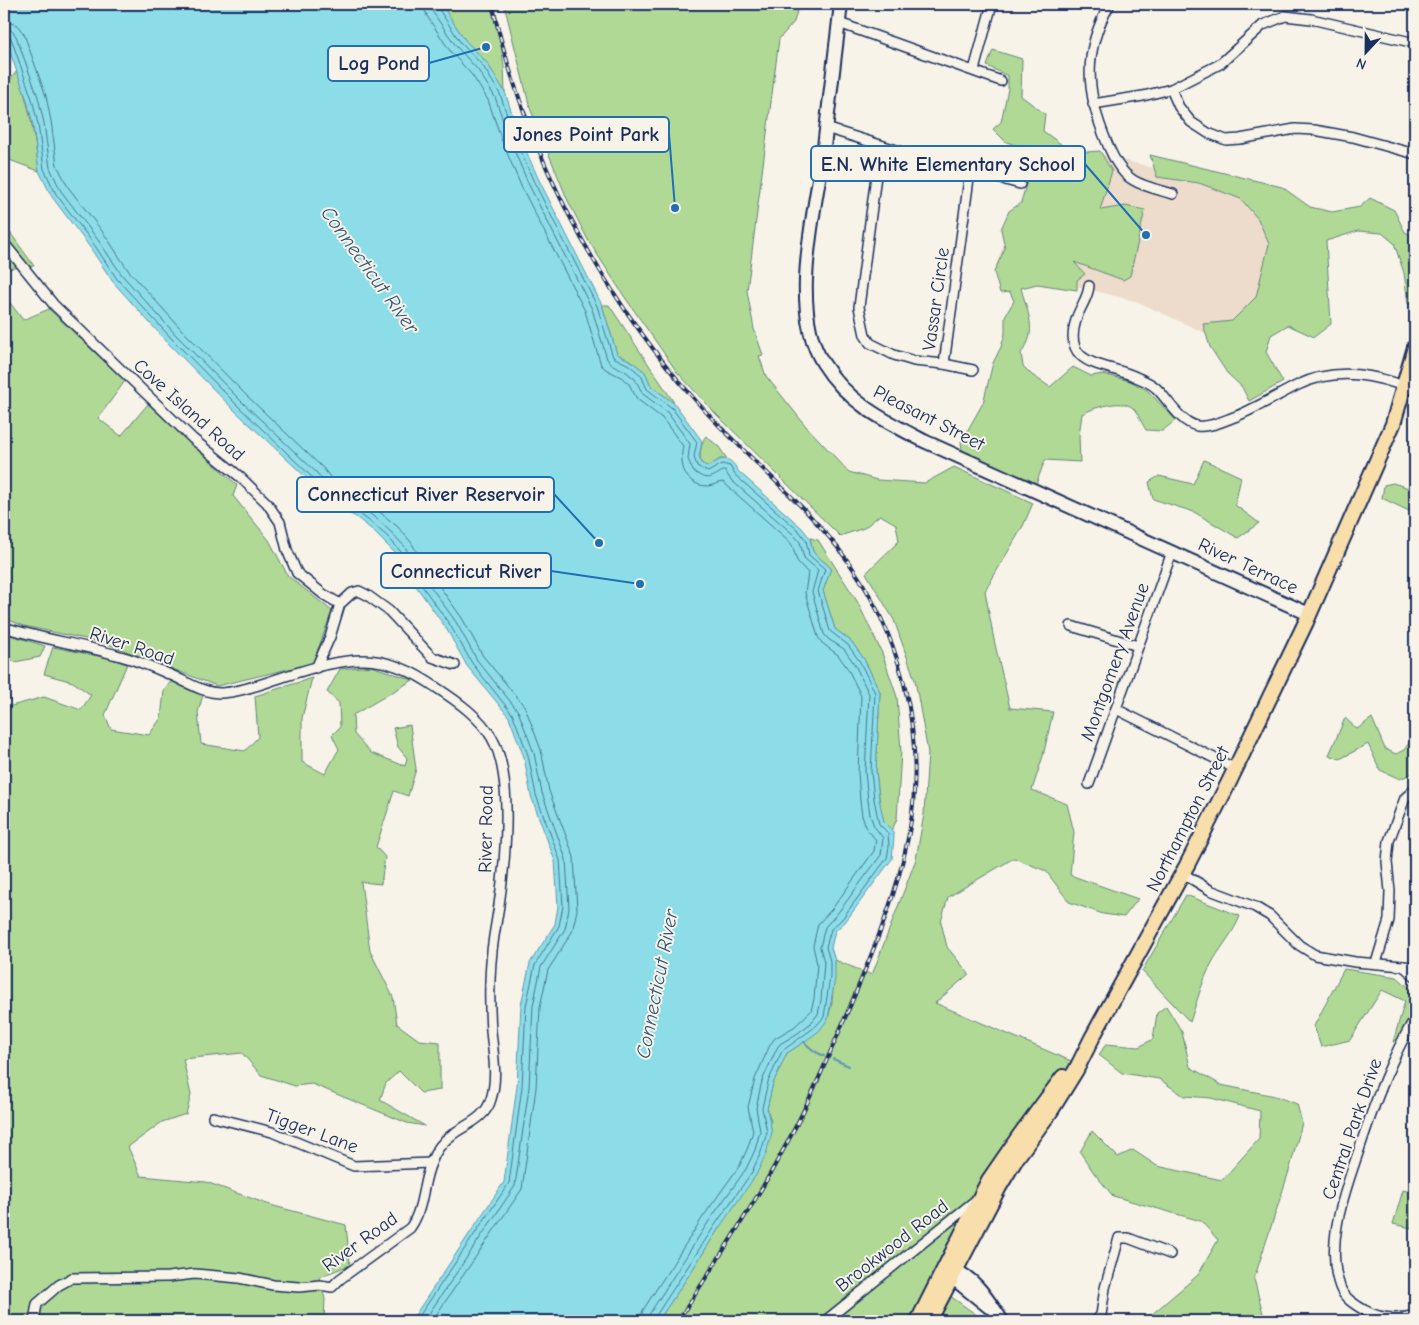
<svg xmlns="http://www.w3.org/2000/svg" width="1419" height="1325" viewBox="0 0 1419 1325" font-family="'Comic Neue',sans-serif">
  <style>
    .built { fill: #eddccb }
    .green { fill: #b0d996; stroke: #66847a }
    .water { fill: #8cdde7; stroke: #5f97b0 }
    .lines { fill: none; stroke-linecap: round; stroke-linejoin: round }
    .shore { stroke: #487595; stroke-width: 1 }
    .stream { stroke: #5f97b0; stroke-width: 2 }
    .street-casing { stroke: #1b2f5e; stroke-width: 12 }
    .secondary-casing { stroke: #1b2f5e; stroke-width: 16 }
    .primary-casing { stroke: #1b2f5e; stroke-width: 18 }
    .street { stroke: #f7f3e8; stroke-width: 9 }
    .secondary { stroke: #f7f3e8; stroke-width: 12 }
    .primary { stroke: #f8deab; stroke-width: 14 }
    .rail-casing { stroke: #1b2f5e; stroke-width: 4 }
    .rail { stroke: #f7f3e8; stroke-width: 2; stroke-dasharray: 5.5; stroke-linecap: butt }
    .labels { text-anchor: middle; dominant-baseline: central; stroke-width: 4; stroke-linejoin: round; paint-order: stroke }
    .street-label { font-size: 19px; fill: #1b2f5e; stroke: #f7f3e8 }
    .water-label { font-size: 20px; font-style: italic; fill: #325279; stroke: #f7f3e8 }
    .leader { fill: none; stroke: #1f6fb2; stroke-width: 2 }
    .callout-dot { fill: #1f6fb2; stroke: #f7f3e8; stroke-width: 2 }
    .callout { fill: #f7f3e8; stroke: #1f6fb2; stroke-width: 2 }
    .callout-label { font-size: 20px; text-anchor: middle; font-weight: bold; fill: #1b2f5e }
  </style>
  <rect width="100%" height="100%" fill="#f7f3e8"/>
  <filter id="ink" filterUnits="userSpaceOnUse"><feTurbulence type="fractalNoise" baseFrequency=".02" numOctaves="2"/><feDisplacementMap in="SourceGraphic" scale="10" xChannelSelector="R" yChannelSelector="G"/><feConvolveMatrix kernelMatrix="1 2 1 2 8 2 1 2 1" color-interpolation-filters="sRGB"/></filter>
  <g filter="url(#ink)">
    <polygon class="built" points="1043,139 1295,205 1248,353 1138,302 996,265"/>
    <g class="green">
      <polygon points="441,4 495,4 504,66 505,92 487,63 465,40"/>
      <polygon points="504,4 799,4 794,22 779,39 747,291 754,329 763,355 759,356 766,376 805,425 849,472 877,480 925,483 954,467 1033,503 1023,526 985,591 994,640 1010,708 1053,712 1043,756 1032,790 1067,804 1074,832 1070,875 1138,899 1124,917 1103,914 1069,902 1046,871 1014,858 948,897 941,922 947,947 969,974 935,1003 1085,1067 975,1190 932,1283 985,1321 658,1321 689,1275 719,1228 771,1121 767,1109 773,1083 787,1053 804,1042 828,1019 832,1002 835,960 872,975 916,859 924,814 928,753 915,680 894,620 866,573 899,541 896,524 880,515 864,528 840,536 717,415 677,372 624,296 588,240 568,201 530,108"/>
      <path d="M993 50 1022 59 1021 96 1045 114 1043 131 1073 153 1100 151 1112 171 1100 210 1125 206 1145 210 1130 276 1123 280 1074 262 1085 274 1077 280V290L1037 284 1021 288C1027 312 1039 332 1021 353L1023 366 1032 375 1050 387 1073 367 1091 376 1103 374 1130 381 1147 390 1176 420 1162 431 1146 430C1142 424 1138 413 1133 408 1121 398 1093 408 1082 414L1079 436 1080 462 1045 460 1036 484 962 450 961 442 983 403 993 363 1001 347 1005 334V316L1014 301 1010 292 1000 293 994 272 1005 248 1001 229 1009 211 1021 203 1035 151 1006 142 993 129 1001 122 1008 89V76L987 66Z"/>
      <path d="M17 71C30 107 34 133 39 171L4 158V87Z"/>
      <polygon points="1150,155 1282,187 1310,207 1332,212 1360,207 1370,198 1394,210 1405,232 1415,237 1415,307 1408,304 1404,273 1394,243 1382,233 1358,231 1326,241 1331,324 1314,337 1288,325 1271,335 1266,352 1283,382 1249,401 1242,387 1227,373 1210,347 1203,324 1232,321 1256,297 1269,244 1258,219 1241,199 1199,183 1157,177"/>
      <polygon points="4,224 34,266 4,269"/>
      <polygon points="4,285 8,300 23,320 49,309 125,381 98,418 121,436 148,404 237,485 233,496 269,540 288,576 332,611 313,663 217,686 105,643 24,626 4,618"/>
      <polygon points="602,305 609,305 675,404 651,386 645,372 631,361 617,354"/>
      <path d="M706 436 719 447 727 459H720L708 467 701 463C699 455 701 442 706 436Z"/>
      <polygon points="1204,460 1241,477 1235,505 1259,523 1238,538 1194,512 1153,499 1149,482 1159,476 1193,484"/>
      <polygon points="1393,483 1415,490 1415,514 1382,498 1384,485"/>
      <polygon points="810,538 818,540 857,601 882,653 897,697 901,751 897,819 892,830 884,822 881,813 876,771 880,692 864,659 851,641 835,629 823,591 831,568 813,552"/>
      <polygon points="4,633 45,646 40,657 15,662 4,657"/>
      <polygon points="53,647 109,658 127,664 105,715 111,729 149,735 161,718 164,691 171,681 203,695 198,712 201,744 245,751 258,737 255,696 312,678 302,718 302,762 325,774 339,749 332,735 340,727 339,703 327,692 340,669 371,666 413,680 353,715 354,734 371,753 405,766 407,758 398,747 393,728 410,725 416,769 408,796 394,791 376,847 385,857 381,884 361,882 370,951 393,997 397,1024 419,1040 440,1042 440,1090 421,1093 399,1071 386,1083 380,1100 425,1126 407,1123 312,1084 295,1086 261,1075 242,1053 183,1059 191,1095 186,1114 162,1122 128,1147 141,1176 206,1182 270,1205 346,1225 350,1265 319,1277 325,1299 324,1321 4,1321 4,708 44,697 81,710 91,695 73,682 44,674"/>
      <polygon points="1345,718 1357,729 1372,718 1385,749 1396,754 1404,750 1415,735 1415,772 1400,779 1380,770 1368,744 1340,759 1329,755"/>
      <path d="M1186 895 1240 916C1234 932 1223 944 1214 959 1203 978 1197 1001 1190 1022L1142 971Z"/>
      <polygon points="1344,969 1397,977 1415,993 1415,1011 1399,1039 1393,1042 1405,1001 1382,990 1350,1040 1321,1047 1314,1026"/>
      <polygon points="1166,1006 1182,1032 1190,1067 1221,1085 1275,1096 1297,1104 1302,1123 1290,1168 1254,1279 1265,1321 1144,1321 1198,1275 1218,1240 1201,1221 1113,1196 1094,1173 1080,1152 1092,1131 1118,1157 1133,1150 1157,1166 1222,1180 1259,1139 1260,1111 1211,1098 1184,1096 1159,1079 1122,1073 1099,1055 1106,1044 1139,1047 1153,1039 1157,1013"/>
      <polygon points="1403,1190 1415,1193 1415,1208 1411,1228 1393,1224"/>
    </g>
    <path class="water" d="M4 4H441L465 40 487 63 505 92 519 135 538 178 602 305 617 354 631 361 645 372 651 386 675 404 702 441 699 457 701 463 708 467C721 457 730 455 738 471L802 528 810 538 813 552 831 568 823 591 835 629 851 641 864 659 880 692 876 771 879 799 884 822 892 830 894 837 892 859 845 922 835 931 831 948 835 960V978L828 1019 819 1031 804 1042 787 1053 773 1083 767 1109 772 1132 766 1154 756 1175 719 1228 689 1275 658 1321H411L504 1182 517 1086 521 1005 530 963 555 924 558 906 555 861 531 796 524 757 509 717 467 666 446 628 408 575 397 555 371 529 356 517 329 503 320 495 310 481 233 409 168 343 113 282 89 246 52 197 39 171 33 125 27 100 6 41 4 30Z"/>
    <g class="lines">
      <g class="shore">
        <path d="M423 4 427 16 450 51 472 75 488 100 502 141 521 186 585 311 601 365 607 370 621 377 629 384 637 399 662 418 683 446C679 464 684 485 707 486 713 486 718 482 723 482L788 540 792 545 797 561 808 573 805 593 818 637 822 643 838 655 848 669 861 696 858 772 860 801 862 816 867 829 876 840 874 851 832 909 818 924 813 946 817 964 814 999 811 1011 794 1027 775 1038 770 1045 755 1079 748 1107 753 1131 748 1147 740 1165 703 1217 643 1310 640 1321"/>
        <path d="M431 4 432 11 456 46 478 70 495 97 509 138 528 183 592 309 607 359 611 364 625 371 635 379 643 394 667 412 690 444 688 459 693 471C707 481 709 479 723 471H725L731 480 794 535 800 542 804 558 818 570 812 592 824 634 828 639 844 649 855 665 869 694 865 772 868 800 870 815 874 826 883 838 881 855 837 914 825 927 820 947 824 962 821 1000 818 1014 811 1023 798 1033 780 1044 777 1048 762 1081 756 1108 760 1131 755 1150 746 1169 709 1221 650 1313 648 1321"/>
        <polyline points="437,4 438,8 461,43 483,66 500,94 514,136 533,180 597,306 613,357 629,365 641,375 647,389 672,408 697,442 694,457 697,466 708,472 722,464 730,466 735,475 799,531 806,540 809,555 825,569 818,591 830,631 848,645 860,662 875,693 871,771 874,799 879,824 888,833 889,847 887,858 842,919 831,929 826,947 830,961 830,977 824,1017 815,1027 782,1051 768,1082 762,1108 767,1132 761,1152 752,1172 715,1225 655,1317 654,1321"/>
        <polyline points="4,21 17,25 24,34 46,96 51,121 57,165 68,187 105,235 128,270 182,330 246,395 323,468 334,482 339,487 366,501 398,527 411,542 424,565 462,618 483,656 525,707 541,750 549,791 574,857 577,910 572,932 548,970 540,1007 536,1088 522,1189 432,1321"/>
        <polyline points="4,29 11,30 16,36 38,97 44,123 50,168 61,191 98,240 122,275 176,335 241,401 317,473 329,488 335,493 362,508 378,520 392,533 405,547 418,569 456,622 477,660 518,711 534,753 542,793 566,859 569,909 565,929 541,967 533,1006 529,1087 515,1186 424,1321"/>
        <polyline points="4,35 8,35 11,38 32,99 38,124 44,169 56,194 93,243 117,279 172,339 237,405 313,478 324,492 331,498 359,513 374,525 388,537 401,552 412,572 450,625 472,663 513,715 528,755 536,795 560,860 563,906 559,926 535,965 526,1006 522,1087 509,1183 416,1321"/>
      </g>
      <g class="stream">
        <polyline points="804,1042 814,1051 824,1056"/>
        <polyline points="833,1059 849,1066"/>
      </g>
      <g class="street-casing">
        <g id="street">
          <path d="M1110 4C1082 52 1086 93 1107 143 1113 157 1120 172 1133 180 1144 187 1160 190 1173 194"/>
          <polyline points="839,23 1001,81"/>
          <polyline points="974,70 992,4"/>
          <polyline points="1171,89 1179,107 1191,122 1208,133 1226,140 1240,139 1295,129 1314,130 1353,137 1415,154"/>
          <polyline points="1093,104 1143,96 1171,89 1220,64 1263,25 1285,16 1311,19 1415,43"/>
          <polyline points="826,128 906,153 1020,184"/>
          <polyline points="880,145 859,307 865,335 870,343 894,355 914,361 944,364 970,171"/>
          <polyline points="4,243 54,305 193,439 239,476 267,503 280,522 287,550 297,573 323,594 340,604"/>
          <path d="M1089 286C1088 299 1079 308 1076 320 1061 368 1107 363 1136 377 1143 380 1151 383 1156 388 1169 400 1179 422 1197 426 1210 428 1225 420 1237 416 1258 407 1278 395 1298 385 1338 366 1376 375 1415 390"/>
          <polyline points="944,364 973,370"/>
          <polyline points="1071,626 1138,646"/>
          <path d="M4 627C41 639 79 644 117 655 136 660 153 667 171 675 187 682 203 693 221 693 240 692 258 685 277 679 305 670 335 660 364 660 390 660 417 674 437 688 457 701 480 717 492 738 517 782 503 886 494 936 489 967 489 999 491 1031 493 1053 498 1077 491 1099 486 1118 467 1124 453 1134 443 1141 435 1151 431 1163 422 1183 424 1209 410 1228L340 1279 332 1287 320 1285 299 1287 273 1285 239 1278 195 1274 168 1277 72 1278 59 1285 37 1304 34 1321"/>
          <polyline points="316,668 330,637 340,604 352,593 359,591 367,595 389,611 432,657 455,665"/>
          <polyline points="1116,709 1236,769"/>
          <polyline points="1089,784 1172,552"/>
          <polyline points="1182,873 1210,890 1255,907 1270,916 1299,945 1315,955 1355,962 1415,967"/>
          <polyline points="1376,963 1389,920 1390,891 1387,862 1389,841 1405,798 1415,789"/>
          <polyline points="1403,966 1415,976"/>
          <path d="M1415 1018C1391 1058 1375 1102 1360 1147 1346 1189 1324 1243 1340 1287 1344 1298 1354 1304 1364 1310 1380 1319 1398 1320 1415 1315"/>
          <polyline points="213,1117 272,1132 354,1166 430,1163"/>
          <polyline points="825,1321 976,1200"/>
          <polyline points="1096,1321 1101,1315 1105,1288 1119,1238 1128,1238 1170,1254"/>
        </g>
      </g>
      <g class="secondary-casing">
        <g id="secondary">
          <path d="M841 4C835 51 830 99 824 147 816 209 788 308 823 363 848 403 883 420 924 441L1309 614"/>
          <path d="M948 1267C976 1278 986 1297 1002 1321"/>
          <polyline points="947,1269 953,1278 989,1307"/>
        </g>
      </g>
      <g class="primary-casing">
        <g id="primary">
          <polyline points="918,1321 989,1180 1020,1135 1063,1077"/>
          <polyline points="929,1321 999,1187 1017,1157 1050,1112 1076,1070 1093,1036 1187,865 1229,782 1306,622 1393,424 1415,347"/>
        </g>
      </g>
      <use href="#street" class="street"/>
      <use href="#secondary" class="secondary"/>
      <use href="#primary" class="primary"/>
      <g class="rail-casing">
        <path id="rail" d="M492 4C526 151 596 289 697 402 742 453 796 495 838 548 901 628 927 733 909 833 898 892 874 949 851 1004 829 1055 808 1106 781 1154 750 1212 713 1266 678 1321"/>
      </g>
      <use href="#rail" class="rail"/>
    </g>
  </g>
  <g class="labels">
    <g class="street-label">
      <text transform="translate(936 299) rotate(-82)">Vassar Circle</text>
      <text transform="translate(189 410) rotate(42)">Cove Island Road</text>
      <text transform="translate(929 418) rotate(27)">Pleasant Street</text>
      <text transform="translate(1248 566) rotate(25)">River Terrace</text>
      <text transform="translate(132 646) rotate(18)">River Road</text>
      <text transform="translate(1115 662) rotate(-70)">Montgomery Avenue</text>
      <text transform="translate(1188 819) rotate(-63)">Northampton Street</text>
      <text transform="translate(486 829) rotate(-89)">River Road</text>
      <text transform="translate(1352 1129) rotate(-71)">Central Park Drive</text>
      <text transform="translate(312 1131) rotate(20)">Tigger Lane</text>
      <text transform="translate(360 1242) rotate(-36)">River Road</text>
      <text transform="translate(892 1246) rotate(-38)">Brookwood Road</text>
    </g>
    <g class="water-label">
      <text transform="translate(370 270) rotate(54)">Connecticut River</text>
      <text transform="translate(657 984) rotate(-79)">Connecticut River</text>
    </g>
  </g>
  <path class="leader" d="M486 47L429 63M675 208L669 134M1146 235L1085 164M599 543L554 494M640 584L551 571"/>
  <g class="callout-dot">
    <circle cx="486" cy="47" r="5"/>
    <circle cx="675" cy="208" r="5"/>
    <circle cx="1146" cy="235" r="5"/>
    <circle cx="599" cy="543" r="5"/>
    <circle cx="640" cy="584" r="5"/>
  </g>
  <g class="callout">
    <rect x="328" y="46" width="101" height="35" rx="5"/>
    <rect x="504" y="117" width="165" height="35" rx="5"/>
    <rect x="811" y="146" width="274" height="35" rx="5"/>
    <rect x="297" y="477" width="257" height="35" rx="5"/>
    <rect x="381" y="553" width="170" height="35" rx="5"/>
  </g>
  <g class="callout-label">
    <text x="379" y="70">Log Pond</text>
    <text x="586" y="141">Jones Point Park</text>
    <text x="948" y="171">E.N. White Elementary School</text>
    <text x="426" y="501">Connecticut River Reservoir</text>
    <text x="466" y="578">Connecticut River</text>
  </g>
  <rect width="1419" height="1325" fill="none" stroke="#f7f3e8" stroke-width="20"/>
  <rect x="10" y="10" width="1399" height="1305" fill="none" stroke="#1b2f5e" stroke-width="2" filter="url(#ink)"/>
  <g transform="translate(1366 52) rotate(202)" stroke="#f7f3e8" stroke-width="4" paint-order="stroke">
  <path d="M0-4L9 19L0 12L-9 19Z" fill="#1b2f5e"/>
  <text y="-8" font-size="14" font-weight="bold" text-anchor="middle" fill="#1b2f5e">N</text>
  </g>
</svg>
